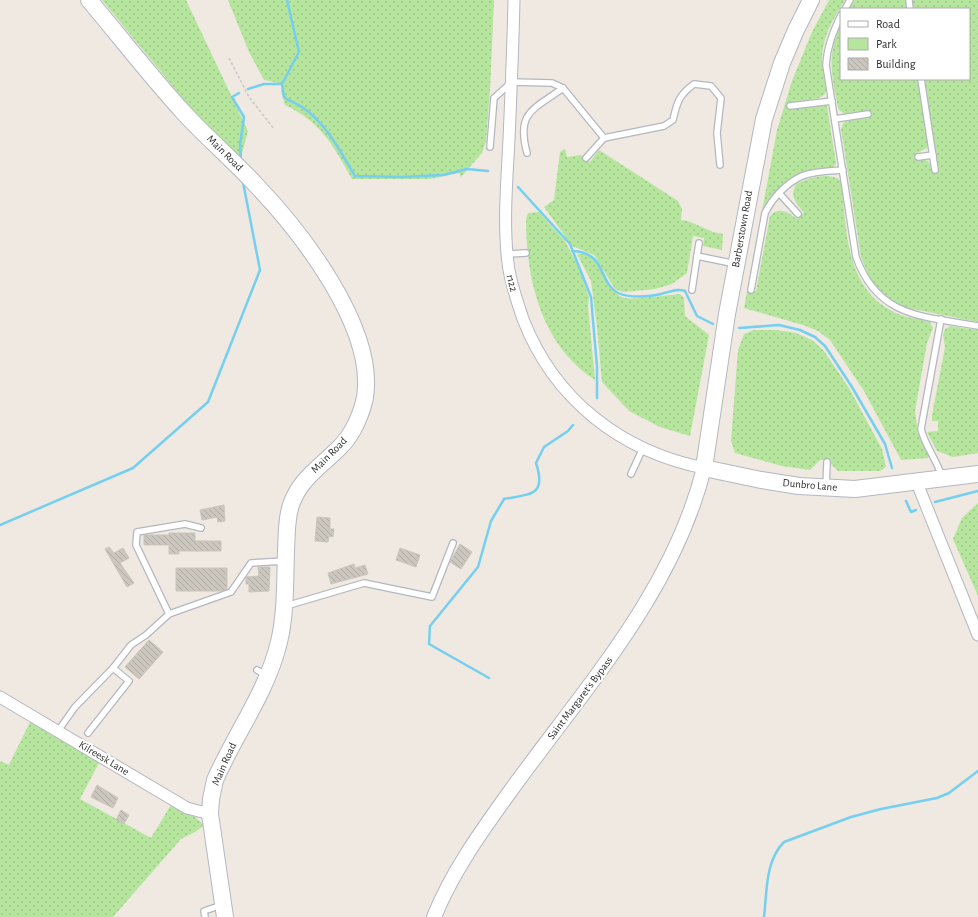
<svg xmlns="http://www.w3.org/2000/svg" width="978" height="917" viewBox="0 0 978 917" font-family="'Alegreya Sans',sans-serif">
  <style>
    .green { fill: url(#green-dots) }
    .lines { fill: none; stroke-linecap: round; stroke-linejoin: round }
    .stream { stroke: #75cff0; stroke-width: 2.5 }
    .building { fill: url(#building-back-hatch); stroke: #cbc5ba }
    .service-casing { stroke: #b4b7c1; stroke-width: 8 }
    .minor-casing { stroke: #b4b7c1; stroke-width: 13 }
    .tertiary-casing { stroke: #b4b7c1; stroke-width: 16 }
    .secondary-casing { stroke: #b4b7c1; stroke-width: 18 }
    .path { stroke: #c9c9c9; stroke-width: 1.5; stroke-dasharray: 3 2; stroke-linecap: butt }
    .service { stroke: #fff; stroke-width: 5.5 }
    .minor { stroke: #fff; stroke-width: 11 }
    .tertiary { stroke: #fff; stroke-width: 14 }
    .secondary { stroke: #fff; stroke-width: 16 }
    .labels { text-anchor: middle; dominant-baseline: central; stroke-width: 4; stroke-linejoin: round; paint-order: stroke }
    .street-label { font-size: 11px; fill: #2e2e2e; stroke: #fff }
  </style>
  <defs>
    <pattern id="green-dots" width="8" height="8" patternUnits="userSpaceOnUse"><rect width="8" height="8" fill="#b6e59e"/><path d="M2 2h.1M6 6h.1" fill="none" stroke="#9dc588" stroke-width="1.8" stroke-linecap="round"/></pattern>
    <pattern id="building-back-hatch" width="6" height="6" patternUnits="userSpaceOnUse"><rect width="6" height="6" fill="#cbc7bf"/><path d="M-1 5l2 2M0 0l6 6M5-1l2 2" fill="none" stroke="#afaba4"/></pattern>
  </defs>
  <rect width="100%" height="100%" fill="#efe9e1"/>
  <g class="green">
    <polygon points="102,0 186,0 248,131 240,161 198,117"/>
    <path d="M228 0H494L490 90 486 141 482 153 461 177 459 173 430 179H352C333 145 321 122 285 105L281 91 284 84 264 80 249 52Z"/>
    <path d="M829 0H845C833 19 822 37 822 61 822 71 826 82 826 92L824 95 819 98 789 103 790 108 824 104 827 106 836 163 833 168C805 175 786 176 768 202L749 290 756 291 770 216C779 206 788 212 797 219L804 212C795 203 790 196 796 184 808 178 830 171 841 181 847 227 844 286 892 311 903 318 917 318 930 322L933 328 927 343 915 411 918 434 929 456 928 458 901 460 864 391 830 340 818 331 803 325 744 308 777 130 792 81 812 32Z"/>
    <polygon points="855,0 906,0 907,9 849,9"/>
    <path d="M912 0H978V322L903 307 880 293 871 282 861 257 841 129 844 122 868 117 867 111C857 113 844 118 838 108 832 75 826 56 841 24V79H918L928 142 927 148 917 153 918 159C929 158 931 164 933 173L939 172 924 79H969V9H914Z"/>
    <polygon points="565,149 567,157 581,155 590,162 599,150 678,201 682,209 681,220 688,221 713,232 723,234 722,250 703,246 704,238 693,236 687,273 672,284 655,289 623,292 615,289 594,255 572,246 544,207 554,200 560,152"/>
    <path d="M539 212 565 241 577 264 589 297 588 306 595 380C541 345 526 279 526 219L528 213Z"/>
    <path d="M577 254C604 251 604 294 625 298 637 300 667 295 680 294L684 298 685 316 709 335 690 436 660 427 629 411 602 382 597 327 591 281Z"/>
    <polygon points="951,326 978,330 978,453 953,457 937,451 927,432 938,431 938,421 932,421 932,415 945,347 943,335 945,329"/>
    <polygon points="754,330 776,330 796,333 812,340 824,351 849,388 882,449 886,467 880,471 838,471 827,460 820,460 810,470 782,466 735,453 731,441 738,350 744,334"/>
    <polygon points="978,503 978,596 953,539 962,518"/>
    <polygon points="31,720 100,761 80,799 151,838 172,803 195,817 204,825 195,832 181,839 113,917 0,917 0,761 9,765"/>
  </g>
  <g class="lines">
    <g class="stream">
      <path d="M287 0 299 52 282 84 284 97C290 102 296 103 302 107 327 124 340 151 355 176L402 177 443 175 467 169 488 171"/>
      <polyline points="248,89 264,84 282,84"/>
      <polyline points="239,93 232,97 244,117 240,145 241,161"/>
      <polyline points="518,187 570,244 591,297 597,367 597,398"/>
      <path d="M572 251C607 252 598 282 618 293 628 298 650 297 661 294 670 292 677 288 685 291L697 316 713 324"/>
      <polyline points="739,328 779,325 800,330 815,337 825,346 852,387 885,444 892,468"/>
      <polyline points="906,501 911,512 916,510"/>
      <polyline points="935,502 978,491"/>
      <polyline points="0,525 133,468 208,402 260,270 243,182"/>
      <path d="M489 678 429 644 430 626 478 567 491 521 504 499C530 494 547 496 536 463L544 447 568 431 573 425"/>
      <path d="M764 917C767 892 765 861 784 842L851 817 881 809 937 798 949 793 978 771"/>
    </g>
  </g>
  <g class="building">
    <polygon points="224,505 225,521 218,522 217,517 202,520 200,510"/>
    <polygon points="317,517 330,518 330,529 334,529 333,537 329,536 328,542 315,541"/>
    <polygon points="169,533 195,533 195,541 221,541 221,551 179,551 179,554 169,554 169,545 144,545 144,535 169,535"/>
    <polygon points="460,544 472,552 461,569 450,562"/>
    <polygon points="109,547 114,553 123,548 129,558 120,563 134,583 127,587 105,549"/>
    <polygon points="400,548 420,555 416,567 396,560"/>
    <polygon points="354,564 355,568 365,565 368,574 331,584 328,573"/>
    <polygon points="258,567 270,567 269,591 249,592 249,584 246,584 246,577 259,576"/>
    <polygon points="176,568 227,568 227,589 222,591 176,591"/>
    <polygon points="149,640 163,652 139,679 125,667"/>
    <polygon points="97,785 118,798 113,808 91,797"/>
    <polygon points="121,810 129,815 124,824 116,820"/>
  </g>
  <g class="lines">
    <g class="service-casing">
      <g id="service">
        <polyline points="909,0 910,9"/>
        <polyline points="845,9 850,0"/>
        <path d="M841 15C833 32 827 47 826 65L856 257C878 318 923 316 978 326"/>
        <polyline points="921,79 935,170"/>
        <polyline points="790,106 832,101"/>
        <polyline points="835,119 868,114"/>
        <path d="M490 147 494 98 512 82 552 83 563 88 604 138 664 126 673 120C677 102 679 95 694 84L711 86 721 98 717 133 720 165"/>
        <path d="M527 153C516 112 533 110 563 88"/>
        <polyline points="918,157 933,155"/>
        <polyline points="586,158 604,138"/>
        <polyline points="779,193 798,214"/>
        <polyline points="507,254 526,253"/>
        <polyline points="697,256 736,264"/>
        <polyline points="692,290 699,243"/>
        <path d="M751 290 765 213C772 199 786 183 802 176 814 171 830 171 843 170"/>
        <path d="M941 319 921 429C925 446 937 460 942 477"/>
        <polyline points="631,474 643,448"/>
        <polyline points="826,486 827,462"/>
        <polyline points="286,606 364,583 432,597 453,543"/>
        <polyline points="169,614 136,545 137,532 185,524 201,528"/>
        <polyline points="257,670 266,675"/>
        <polyline points="58,731 75,707 113,668 131,645 146,635 169,614 231,592 251,563 285,561"/>
        <polyline points="88,733 129,681 113,668"/>
        <polyline points="205,917 204,911 222,905"/>
      </g>
    </g>
    <g class="minor-casing">
      <g id="minor">
        <path d="M514 0C513 46 511 93 509 139 507 180 503 223 508 263 510 282 517 301 523 319 554 399 620 451 704 468"/>
        <polyline points="917,483 978,635"/>
        <polyline points="0,697 187,808 210,814"/>
      </g>
    </g>
    <g class="tertiary-casing">
      <path id="tertiary" d="M434 917C452 872 481 832 509 793 583 690 673 593 704 468"/>
    </g>
    <g class="secondary-casing">
      <g id="secondary">
        <path d="M89 0C121 38 151 77 184 113 207 138 233 160 256 185 301 232 376 328 365 397 362 413 353 434 341 446 323 465 300 478 291 505 286 519 287 535 286 550 285 580 286 613 279 642 267 692 235 734 215 780L211 799 210 814 225 917"/>
        <polyline points="811,0 796,30 782,63 764,119 727,314 704,468 761,480 799,486 855,489 978,474"/>
      </g>
    </g>
    <polyline class="path" points="229,58 249,97 274,129"/>
    <use href="#service" class="service"/>
    <use href="#minor" class="minor"/>
    <use href="#tertiary" class="tertiary"/>
    <use href="#secondary" class="secondary"/>
  </g>
  <g class="labels">
    <g class="street-label">
      <text transform="translate(225 153) rotate(45)">Main Road</text>
      <text transform="translate(742 229) rotate(-80)">Barberstown Road</text>
      <text transform="translate(512 283) rotate(76)">r122</text>
      <text transform="translate(329 455) rotate(-45)">Main Road</text>
      <text transform="translate(810 485) rotate(5)">Dunbro Lane</text>
      <text transform="translate(580 698) rotate(-53)">Saint Margaret's Bypass</text>
      <text transform="translate(104 758) rotate(31)">Kilreesk Lane</text>
      <text transform="translate(224 764) rotate(-66)">Main Road</text>
    </g>
  </g>
  <rect x="840" y="8" width="130" height="72" fill="#ffffff" stroke="#ababab"/>
  <rect x="848" y="21" width="20" height="6" fill="#ffffff" stroke="#ababab"/>
  <text x="876" y="28" font-size="12" fill="#2e2e2e">Road</text>
  <rect x="848" y="38" width="20" height="12" fill="#b6e59e" stroke="#ababab"/>
  <text x="876" y="48" font-size="12" fill="#2e2e2e">Park</text>
  <rect x="848" y="58" width="20" height="12" fill="url(#building-back-hatch)" stroke="#ababab"/>
  <text x="876" y="68" font-size="12" fill="#2e2e2e">Building</text>
</svg>
